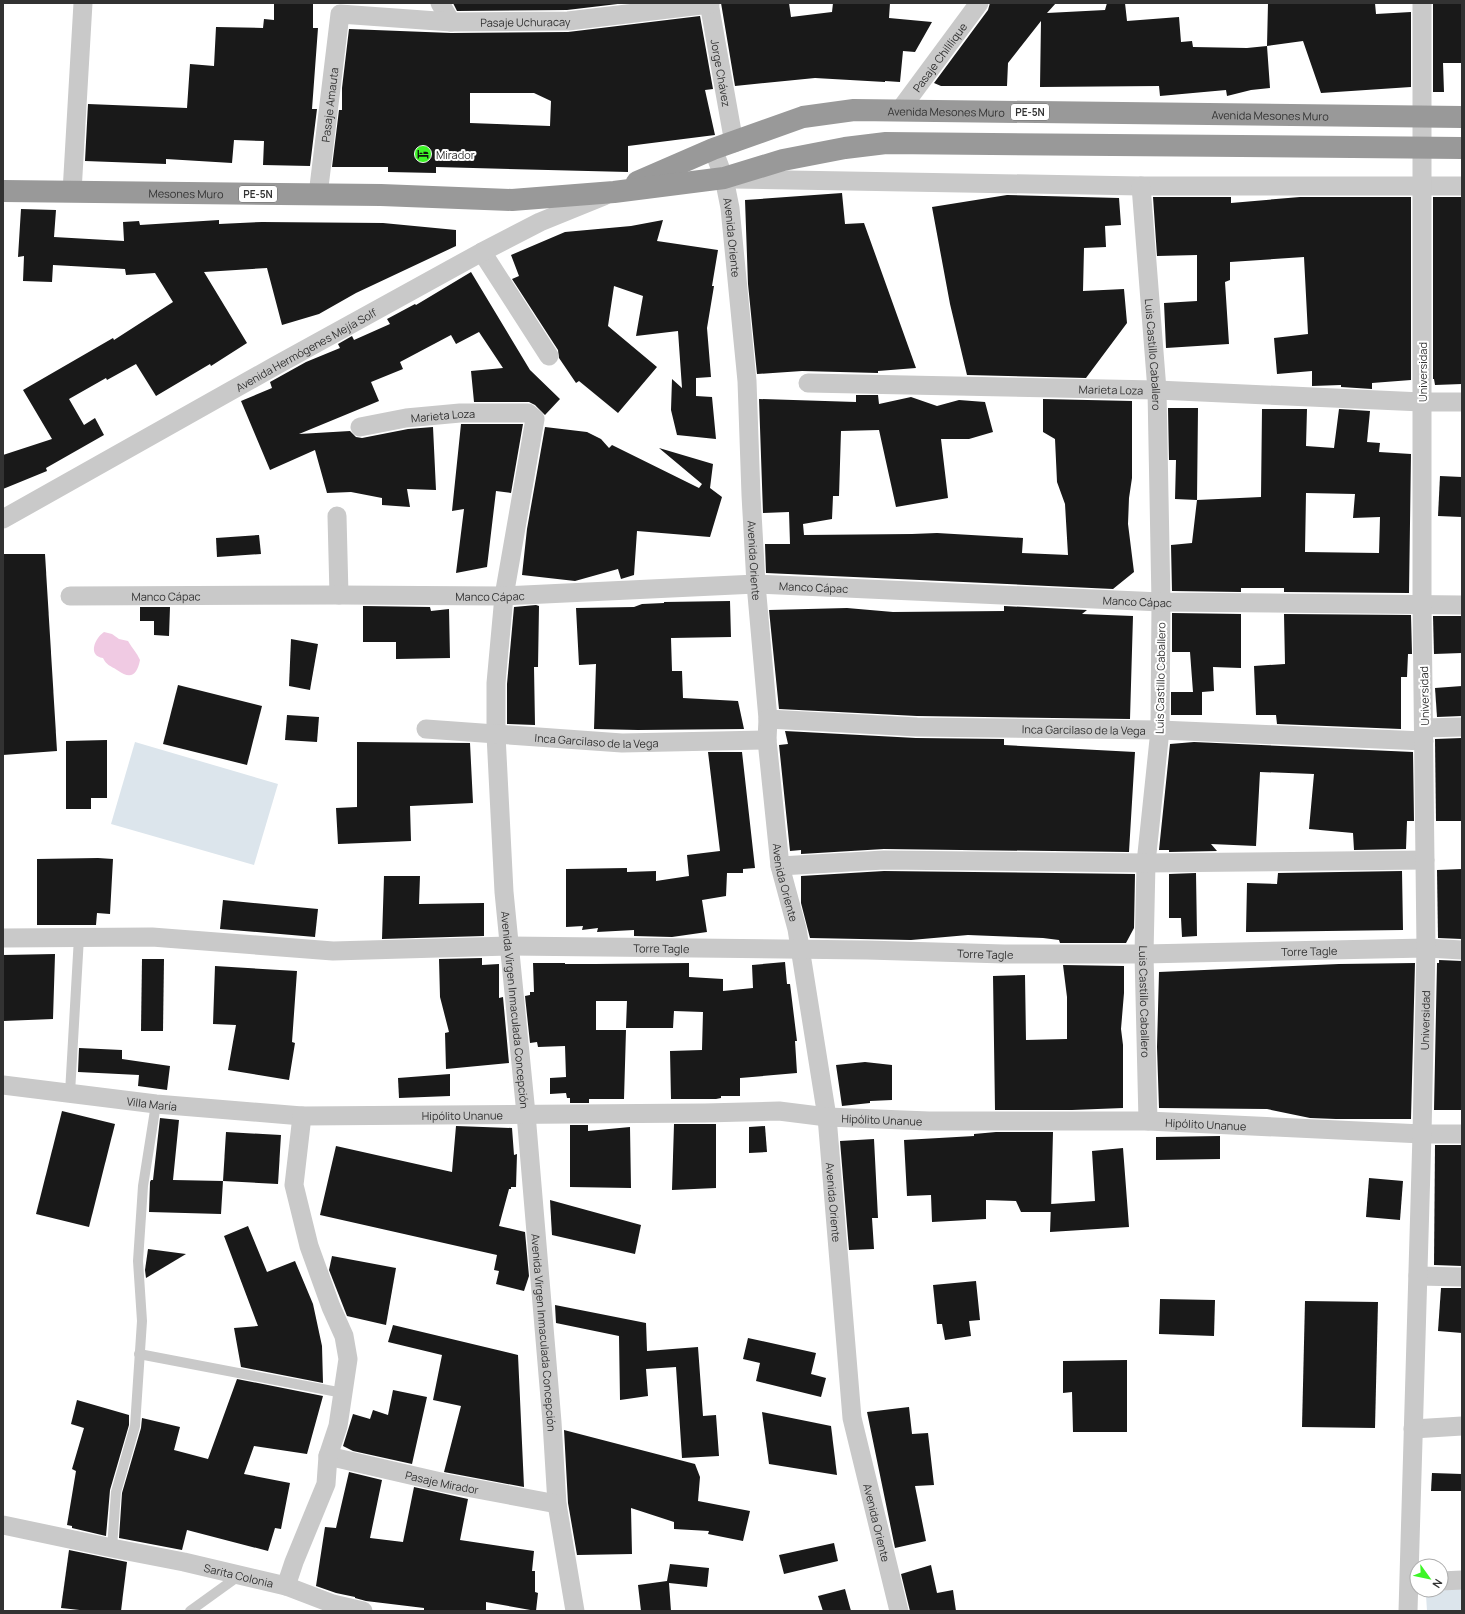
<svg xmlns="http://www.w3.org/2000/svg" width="1465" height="1614" viewBox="0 0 1465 1614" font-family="Manrope,sans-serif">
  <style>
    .green { fill: #dce5ec }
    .water { fill: #f0cae3 }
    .building { fill: #191919; fill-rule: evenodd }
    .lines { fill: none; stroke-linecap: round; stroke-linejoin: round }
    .lane { stroke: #c9c9c9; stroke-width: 10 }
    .street { stroke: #c9c9c9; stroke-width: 19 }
    .highway { stroke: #999; stroke-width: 22 }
    .labels { text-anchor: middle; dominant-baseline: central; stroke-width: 4; stroke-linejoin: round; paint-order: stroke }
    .shield { fill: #fff; stroke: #707070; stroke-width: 1 }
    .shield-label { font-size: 10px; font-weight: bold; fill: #323232 }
    .street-label { font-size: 11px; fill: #323232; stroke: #fff }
    .poi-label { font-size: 11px; fill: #323232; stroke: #fff; text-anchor: start }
  </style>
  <rect width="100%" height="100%" fill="#fff"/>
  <g class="green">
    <polygon points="135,742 278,784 254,865 111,824"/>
    <polygon points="1462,1587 1462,1611 1427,1611 1426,1595 1430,1590"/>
  </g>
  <path class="water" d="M104 632 112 634 119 639 128 641C132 648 137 653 140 660 137 675 131 680 117 670 111 666 106 665 103 658 88 656 94 639 104 632Z"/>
  <g class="building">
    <polygon points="274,3 313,3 313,28 318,28 312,109 317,109 310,166 263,165 264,141 234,140 232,163 166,159 166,164 85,161 88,104 187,108 190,64 214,66 216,27 263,28 264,19 274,20"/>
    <polygon points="453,3 626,3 567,10 457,11"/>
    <polygon points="721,3 789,3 791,17 832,12 833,3 890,3 889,18 932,22 915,52 903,51 900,82 885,81 885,82 815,78 735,86"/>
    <polygon points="990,3 1056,3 1047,13 1105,10 1107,3 1125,3 1127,21 1179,17 1181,42 1192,41 1193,47 1247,48 1267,46 1270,88 1251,90 1227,96 1226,90 1160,96 1159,86 1040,87 1041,21 1008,63 1007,86 941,86 934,83 988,10"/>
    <polygon points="1268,3 1375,3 1376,14 1411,12 1411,87 1321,93 1303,41 1267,46"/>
    <polygon points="1433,3 1462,3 1462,63 1443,63 1444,92 1433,92"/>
    <path d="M700 16 713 89 705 90 715 135 628 146V172L436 167V173L388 172V167H332L339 110H342V88L349 29 451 33 568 32ZM470 93H534L551 101 550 126 470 123Z"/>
    <polygon points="842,193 845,224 864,223 916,368 878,371 878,373 802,371 757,374 748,284 745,200"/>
    <polygon points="1007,195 1119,198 1121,225 1105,226 1106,247 1084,248 1083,291 1124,289 1127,323 1086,378 967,375 950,304 932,207"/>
    <polygon points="1153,197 1231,197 1231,203 1300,197 1411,197 1411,380 1372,383 1372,389 1341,387 1341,385 1312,386 1312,371 1277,374 1274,338 1308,334 1304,257 1230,262 1230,280 1225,282 1229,344 1166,348 1164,303 1197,301 1197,255 1157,256"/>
    <polygon points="1433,197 1462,197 1462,384 1435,385 1434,379 1433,379"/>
    <polygon points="21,209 56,210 54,237 124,241 123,222 139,221 140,225 219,220 219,224 262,222 383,223 456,230 456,246 356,293 319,314 282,325 267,268 204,272 247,343 211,366 210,364 156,396 136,364 107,380 106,378 69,399 84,425 95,418 104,435 46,468 47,471 3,489 3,455 52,439 23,390 113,338 114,340 173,302 155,273 126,275 125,269 53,265 52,282 23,281 24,256 18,257"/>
    <polygon points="663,220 657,241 718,250 712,286 714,286 707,328 711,377 696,378 696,396 712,397 716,439 677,435 671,410 672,379 682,388 678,331 636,336 643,296 614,286 608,326 657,367 618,413 579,381 576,383 559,358 558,350 512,279 519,276 511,255 565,232 631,226"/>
    <polygon points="471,272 530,370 560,399 545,415 535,405 529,402 474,402 471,371 503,368 479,332 456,344 451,335 400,362 403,369 371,382 379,401 299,434 350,431 356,437 362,438 408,429 433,427 436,490 407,489 410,507 382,505 382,498 351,492 327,493 315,450 270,470 241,401 272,388 270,382 306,362 340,348 338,344 352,336 354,340 390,324 387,319 415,304 416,305"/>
    <polygon points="856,395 878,395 879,404 911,397 937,406 959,400 985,402 993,432 969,439 941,439 948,498 896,507 879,430 841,431 839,496 833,496 832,519 803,524 804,535 912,534 937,533 1023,538 1022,553 1068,555 1065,504 1057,482 1055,439 1043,432 1043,399 1132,401 1132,478 1129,498 1128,524 1134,572 1113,589 766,573 765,544 790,544 789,512 763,513 759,399 856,402"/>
    <polygon points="1168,408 1198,408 1197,500 1175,499 1176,460 1169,460"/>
    <path d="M1262 409H1307L1306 446 1334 448 1339 409 1370 411 1367 442 1380 443 1379 452 1411 454 1409 593 1284 592V588H1241V592L1172 591 1171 545 1192 543 1197 500 1261 497ZM1306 493 1355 494 1353 518 1380 517 1379 553 1305 552Z"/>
    <polygon points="461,424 523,424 511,493 496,491 487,567 456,573 464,509 452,511"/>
    <polygon points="545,427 587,432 601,439 609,448 612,445 699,488 702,484 659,448 713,464 710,488 722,497 710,537 637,531 634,575 621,579 618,569 575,581 522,575 527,529"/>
    <polygon points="1440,476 1462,477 1462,517 1438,516"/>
    <polygon points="259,535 261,554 217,557 216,538"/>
    <polygon points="3,554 45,554 57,751 3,755"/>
    <polygon points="730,601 731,637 671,638 672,671 682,671 683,698 738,701 744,729 638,730 594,729 596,664 579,665 576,608 634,607 642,604 664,603 664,602"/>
    <polygon points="536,605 539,606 538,667 534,667 535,725 507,724 507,684 514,607"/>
    <polygon points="363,606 430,607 431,611 449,609 450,658 396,659 396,642 363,642"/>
    <polygon points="1004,606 1087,610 1082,614 1133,616 1130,719 917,716 779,709 769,610 847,608 893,612 1004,611"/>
    <polygon points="140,607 170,607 169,636 154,635 154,621 140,621"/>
    <polygon points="1172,613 1241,614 1241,668 1213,667 1214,691 1202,692 1202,715 1171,715 1171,692 1193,692 1190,652 1172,652"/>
    <polygon points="1284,614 1411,615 1412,654 1408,654 1407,677 1401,677 1401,729 1277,724 1276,715 1256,715 1254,666 1285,664"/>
    <polygon points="1433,616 1462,616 1462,653 1434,654"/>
    <polygon points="291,639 318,644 310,690 289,686"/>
    <polygon points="178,685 262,706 247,765 163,744"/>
    <polygon points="1462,686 1462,716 1437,717 1435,688"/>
    <polygon points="287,715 319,717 317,742 285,740"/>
    <polygon points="785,731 916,738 1004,739 1004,745 1135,752 1129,852 884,849 801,854 801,850 790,851 779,745 788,744"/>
    <polygon points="1462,738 1462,821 1436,821 1435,739"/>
    <polygon points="107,740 107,798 91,798 91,809 66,809 66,741"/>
    <polygon points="357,742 470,743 473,803 410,806 411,841 338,844 336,808 357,807"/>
    <polygon points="1194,742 1413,752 1414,821 1407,821 1406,849 1354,850 1353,833 1309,829 1314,774 1260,772 1256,846 1211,844 1217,851 1169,852 1169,850 1159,850 1170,744"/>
    <polygon points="708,752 742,752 755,868 743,869 743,873 727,873 726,896 702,900 707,932 672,937 634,936 634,930 597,932 598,928 582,930 583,926 566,927 566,869 627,868 627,872 656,871 656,881 689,876 687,855 720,851"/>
    <polygon points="98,858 113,859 110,914 97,913 96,925 37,925 37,859"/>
    <polygon points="1462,869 1462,939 1438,938 1437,870"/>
    <polygon points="884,871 1135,874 1134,928 1126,943 1060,943 1059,940 1043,938 968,935 911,940 810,938 801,903 801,876"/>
    <polygon points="1402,871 1403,930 1246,932 1247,883 1277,884 1278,873"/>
    <polygon points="1196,873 1197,936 1182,937 1181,918 1169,918 1169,874"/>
    <polygon points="384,876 420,876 419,904 484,903 484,936 382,939"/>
    <polygon points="223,900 318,909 315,937 220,929"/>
    <polygon points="55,954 53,1019 3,1021 3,955"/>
    <polygon points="482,958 482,965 499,964 499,998 503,997 509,1063 446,1069 445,1033 449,1032 440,997 439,959"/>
    <polygon points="142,959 164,959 163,1031 141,1031"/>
    <polygon points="1439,960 1462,961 1462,1110 1434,1110 1437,963 1439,963"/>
    <polygon points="785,962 787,984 790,984 797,1041 795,1041 797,1073 740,1078 740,1096 721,1096 721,1098 716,1099 671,1099 670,1051 702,1050 703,1012 674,1011 673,1028 626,1028 627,1001 596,1001 596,1030 626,1030 624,1099 589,1099 589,1103 570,1103 570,1098 567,1098 566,1093 550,1094 550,1078 566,1077 565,1046 538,1047 537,1042 530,1043 525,996 530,995 530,992 534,992 533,963 565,963 565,964 596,964 689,963 689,977 723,979 723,991 753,988 752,965"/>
    <polygon points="1415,963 1411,1119 1336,1119 1310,1118 1267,1109 1159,1108 1157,1047 1159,972 1339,964"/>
    <polygon points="1063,965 1124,966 1124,993 1121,1029 1123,1045 1123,1108 1072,1110 995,1110 993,976 1025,975 1026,1040 1067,1039 1067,997"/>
    <polygon points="215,966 297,971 292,1042 295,1043 289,1080 228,1070 236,1025 213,1024"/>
    <polygon points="79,1048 122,1050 122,1059 170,1066 167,1090 138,1086 139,1075 78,1072"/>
    <polygon points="865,1062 892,1065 892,1100 870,1101 870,1103 842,1106 836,1065"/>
    <polygon points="450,1074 450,1096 399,1098 398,1078"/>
    <polygon points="62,1111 115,1124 89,1227 36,1214"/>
    <polygon points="160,1118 179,1120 173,1180 223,1181 221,1214 149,1212 150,1182 151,1180 153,1180"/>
    <polygon points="674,1124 716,1124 716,1188 672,1190"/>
    <polygon points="570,1125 588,1125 588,1131 630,1127 631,1188 570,1187"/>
    <polygon points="456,1126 512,1128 514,1155 517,1154 516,1187 511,1187 511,1189 509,1189 499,1226 525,1232 529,1276 524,1291 496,1284 499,1271 494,1270 497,1255 320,1215 336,1146 452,1172"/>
    <polygon points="765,1126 767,1152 749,1153 749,1127"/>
    <polygon points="226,1132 281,1135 278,1184 223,1181"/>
    <polygon points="996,1132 1053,1132 1051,1212 1021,1212 1016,1201 986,1200 986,1219 932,1222 931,1195 907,1196 904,1140 974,1136 974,1134"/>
    <polygon points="1220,1136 1220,1159 1156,1160 1156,1137"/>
    <polygon points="874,1139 878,1218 872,1218 874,1249 849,1250 840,1141"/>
    <polygon points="1435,1145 1462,1145 1462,1266 1434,1265"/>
    <polygon points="1123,1148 1129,1227 1050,1232 1051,1204 1095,1201 1092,1151"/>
    <polygon points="1369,1178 1403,1181 1400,1220 1366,1217"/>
    <polygon points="550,1200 641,1225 635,1254 552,1235"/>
    <polygon points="248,1226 267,1272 295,1261 313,1304 322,1346 323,1383 241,1367 234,1328 258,1326 224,1236"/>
    <polygon points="148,1249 186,1254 146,1278 145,1270"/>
    <polygon points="332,1256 396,1268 386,1325 347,1316 329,1270"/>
    <polygon points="976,1281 980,1320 969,1321 971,1336 945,1340 942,1324 937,1324 933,1285"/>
    <polygon points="1441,1288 1462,1288 1462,1333 1438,1331"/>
    <polygon points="1160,1299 1215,1300 1214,1336 1159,1334"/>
    <polygon points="1305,1301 1378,1302 1375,1428 1302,1427"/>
    <polygon points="555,1305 646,1323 647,1351 698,1347 703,1416 716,1415 719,1456 682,1458 676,1367 646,1369 648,1396 620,1400 619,1336 556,1323"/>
    <polygon points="393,1325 518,1355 524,1487 444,1472 461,1406 433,1400 442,1355 388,1342"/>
    <polygon points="748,1338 816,1353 811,1374 826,1378 821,1397 756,1381 760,1363 743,1359"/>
    <polygon points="1127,1360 1127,1432 1073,1432 1072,1392 1063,1393 1063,1361"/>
    <polygon points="237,1379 323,1396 307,1454 254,1446 244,1474 290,1483 281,1529 275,1528 268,1551 187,1530 182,1550 119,1538 122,1493 141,1428 142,1418 180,1427 174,1450 208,1459"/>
    <polygon points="393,1390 427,1397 412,1464 353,1451 343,1446 353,1414 370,1419 373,1410 388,1415"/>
    <polygon points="77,1400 129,1415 129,1425 110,1490 106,1536 72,1528 72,1526 67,1525 76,1471 72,1469 84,1428 71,1424"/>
    <polygon points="909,1407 912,1434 928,1433 934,1485 915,1486 926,1541 895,1548 867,1412"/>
    <polygon points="762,1412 831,1426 837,1475 769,1464"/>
    <polygon points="564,1430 695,1464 700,1477 698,1501 750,1511 743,1541 708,1534 709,1531 674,1529 674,1522 631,1508 632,1554 577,1555 568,1503"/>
    <polygon points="349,1472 382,1480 370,1538 403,1542 414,1487 468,1499 460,1540 534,1551 532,1571 535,1571 535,1592 538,1593 536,1611 486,1602 486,1611 424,1611 424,1608 366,1601 355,1598 355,1597 336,1593 316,1586 325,1527 336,1528"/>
    <polygon points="1432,1473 1462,1474 1462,1491 1431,1491"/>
    <polygon points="834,1543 838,1561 784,1574 779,1555"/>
    <polygon points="69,1550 127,1562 121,1611 89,1611 61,1608"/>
    <polygon points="670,1564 709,1568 707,1587 669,1583 671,1611 641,1611 638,1585 667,1581"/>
    <polygon points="931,1565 937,1593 953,1590 956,1611 910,1611 901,1574"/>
    <polygon points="845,1589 851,1611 823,1611 818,1596"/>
  </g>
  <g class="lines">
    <g class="lane">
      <polyline points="70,1093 79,937"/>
      <polyline points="139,1354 343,1393"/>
      <polyline points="112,1548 116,1492 135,1426 142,1321 138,1261 143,1186 156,1104"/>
      <polyline points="190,1611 240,1575"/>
    </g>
    <g class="street">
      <polyline points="440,3 451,22"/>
      <path id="s1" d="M709 3 734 143"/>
      <path id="s2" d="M900 110 979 3"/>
      <path id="s3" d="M713 149 724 178 730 208 747 381 751 495 756 584 768 719 767 740 780 866 797 929 827 1117 852 1418 899 1611"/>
      <polyline points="732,179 1141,186 1462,186"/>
      <path id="s4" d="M1141 186 1157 390 1161 602 1160 730 1146 863 1144 954 1148 1121"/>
      <polyline points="72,192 83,3"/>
      <path id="s5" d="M318 195 340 14 451 22 568 21 710 4"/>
      <polyline points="482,252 549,356"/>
      <path id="s6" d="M808 383 1157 390 1422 402H1462"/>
      <path id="s7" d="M360 427 406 418 460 413H528L535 419 504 596 496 683V735L504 892 526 1114 552 1422 557 1504 575 1611"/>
      <polyline points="337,516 339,595"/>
      <path id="s8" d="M3 519 275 366 482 252 540 222 604 196"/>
      <path id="s9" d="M70 596 339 595 504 596 756 584 1161 602 1462 605"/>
      <path id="s10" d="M768 719 917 727 1160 730 1424 741"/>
      <polyline points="1424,728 1462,727"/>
      <path id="s11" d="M426 729 622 743 767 740"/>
      <polyline points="780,866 884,860 1146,863 1425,860"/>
      <path id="s12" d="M3 938 152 937 333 951 509 946 867 950 1004 954H1144L1426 948 1462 950"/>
      <path id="s13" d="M3 1085 156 1104 302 1116 705 1113 779 1111 827 1117 929 1121H1148L1422 1134H1462"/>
      <polyline points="1418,1276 1462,1277"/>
      <polyline points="1413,1429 1462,1426"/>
      <path id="s14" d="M328 1456 445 1483 557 1504"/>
      <path id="s15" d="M3 1525 112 1548 184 1562 286 1586 333 1604 363 1611"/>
      <polyline points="1441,1581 1462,1580"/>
      <polyline points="286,1586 294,1562 326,1484 328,1456 338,1426 348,1359 344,1336 331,1307 309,1246 294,1185 302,1116"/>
      <path id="s16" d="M1408 1611 1422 1134 1426 948 1422 605V3"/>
    </g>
    <g class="highway">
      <path id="s17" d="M637 182 713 149 803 117 854 110 1462 117"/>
      <path id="s18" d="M3 191 381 195 512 200 614 192 724 178 783 160 845 148 886 143 1462 148"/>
    </g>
  </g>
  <defs>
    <g id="hotel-disc" transform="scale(0.9)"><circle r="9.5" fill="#3df527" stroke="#fff"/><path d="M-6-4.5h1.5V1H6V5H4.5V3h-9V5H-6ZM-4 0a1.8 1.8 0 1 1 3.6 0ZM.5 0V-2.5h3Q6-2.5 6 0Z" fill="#111"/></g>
  </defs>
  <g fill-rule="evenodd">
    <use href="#hotel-disc" x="423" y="154"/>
  </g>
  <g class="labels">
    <g class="shield">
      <rect x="1011" y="104" width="38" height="16" rx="3"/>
      <rect x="239" y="186" width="38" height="16" rx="3"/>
    </g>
    <g class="shield-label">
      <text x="1030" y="112">PE-5N</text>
      <text x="258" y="194">PE-5N</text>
    </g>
    <g class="street-label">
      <text stroke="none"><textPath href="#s5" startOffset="368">Pasaje Uchuracay</textPath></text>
      <text stroke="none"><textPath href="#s2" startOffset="66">Pasaje Chililique</textPath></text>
      <text stroke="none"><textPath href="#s1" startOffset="71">Jorge Chávez</textPath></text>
      <text stroke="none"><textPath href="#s5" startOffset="91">Pasaje Amauta</textPath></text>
      <text stroke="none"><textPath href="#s17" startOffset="322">Avenida Mesones Muro</textPath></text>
      <text stroke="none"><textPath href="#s17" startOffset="646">Avenida Mesones Muro</textPath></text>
      <text stroke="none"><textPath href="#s18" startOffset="183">Mesones Muro</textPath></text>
      <text stroke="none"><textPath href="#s3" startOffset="91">Avenida Oriente</textPath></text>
      <text stroke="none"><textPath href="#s8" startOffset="347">Avenida Hermógenes Mejía Solf</textPath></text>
      <text stroke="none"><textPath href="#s4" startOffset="169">Luis Castillo Caballero</textPath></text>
      <text transform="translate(1422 372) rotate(-90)">Universidad</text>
      <text stroke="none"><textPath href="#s6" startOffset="303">Marieta Loza</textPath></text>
      <text stroke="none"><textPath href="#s7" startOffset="84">Marieta Loza</textPath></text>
      <text stroke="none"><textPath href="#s3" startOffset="415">Avenida Oriente</textPath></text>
      <text stroke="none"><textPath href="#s9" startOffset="744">Manco Cápac</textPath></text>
      <text stroke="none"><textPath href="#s9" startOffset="420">Manco Cápac</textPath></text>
      <text stroke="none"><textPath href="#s9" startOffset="96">Manco Cápac</textPath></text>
      <text stroke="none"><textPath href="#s9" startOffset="1068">Manco Cápac</textPath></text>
      <text transform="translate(1160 678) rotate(-89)">Luis Castillo Caballero</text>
      <text transform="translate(1424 696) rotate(-91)">Universidad</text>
      <text stroke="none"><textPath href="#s10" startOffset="316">Inca Garcilaso de la Vega</textPath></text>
      <text stroke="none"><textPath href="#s11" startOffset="171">Inca Garcilaso de la Vega</textPath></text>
      <text stroke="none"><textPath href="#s3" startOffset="739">Avenida Oriente</textPath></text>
      <text stroke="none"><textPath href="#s12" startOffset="659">Torre Tagle</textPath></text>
      <text stroke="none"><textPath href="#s12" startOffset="1307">Torre Tagle</textPath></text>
      <text stroke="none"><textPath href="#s12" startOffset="983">Torre Tagle</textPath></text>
      <text stroke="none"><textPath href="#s4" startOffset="817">Luis Castillo Caballero</textPath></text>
      <text stroke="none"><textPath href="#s7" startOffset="773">Avenida Virgen Inmaculada Concepción</textPath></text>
      <text stroke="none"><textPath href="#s16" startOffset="591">Universidad</textPath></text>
      <text stroke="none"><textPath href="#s13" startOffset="150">Villa María</textPath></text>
      <text stroke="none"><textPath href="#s13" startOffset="461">Hipólito Unanue</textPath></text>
      <text stroke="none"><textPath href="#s13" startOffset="881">Hipólito Unanue</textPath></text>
      <text stroke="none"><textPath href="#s13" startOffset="1205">Hipólito Unanue</textPath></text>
      <text stroke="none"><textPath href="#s3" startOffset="1063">Avenida Oriente</textPath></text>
      <text stroke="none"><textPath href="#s7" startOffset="1097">Avenida Virgen Inmaculada Concepción</textPath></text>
      <text stroke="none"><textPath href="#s14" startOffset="117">Pasaje Mirador</textPath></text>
      <text stroke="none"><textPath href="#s3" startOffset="1387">Avenida Oriente</textPath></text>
      <text stroke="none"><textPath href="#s15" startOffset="241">Sarita Colonia</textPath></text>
    </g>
    <g class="poi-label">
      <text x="436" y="154">Mirador</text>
    </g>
  </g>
  <rect width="1465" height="1614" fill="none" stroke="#323232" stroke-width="8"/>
  <g transform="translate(1429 1578) rotate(123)"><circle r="19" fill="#ffffff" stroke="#adadad"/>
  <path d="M0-3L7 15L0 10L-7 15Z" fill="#3df527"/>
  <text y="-6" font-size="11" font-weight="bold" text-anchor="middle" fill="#323232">N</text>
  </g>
</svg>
